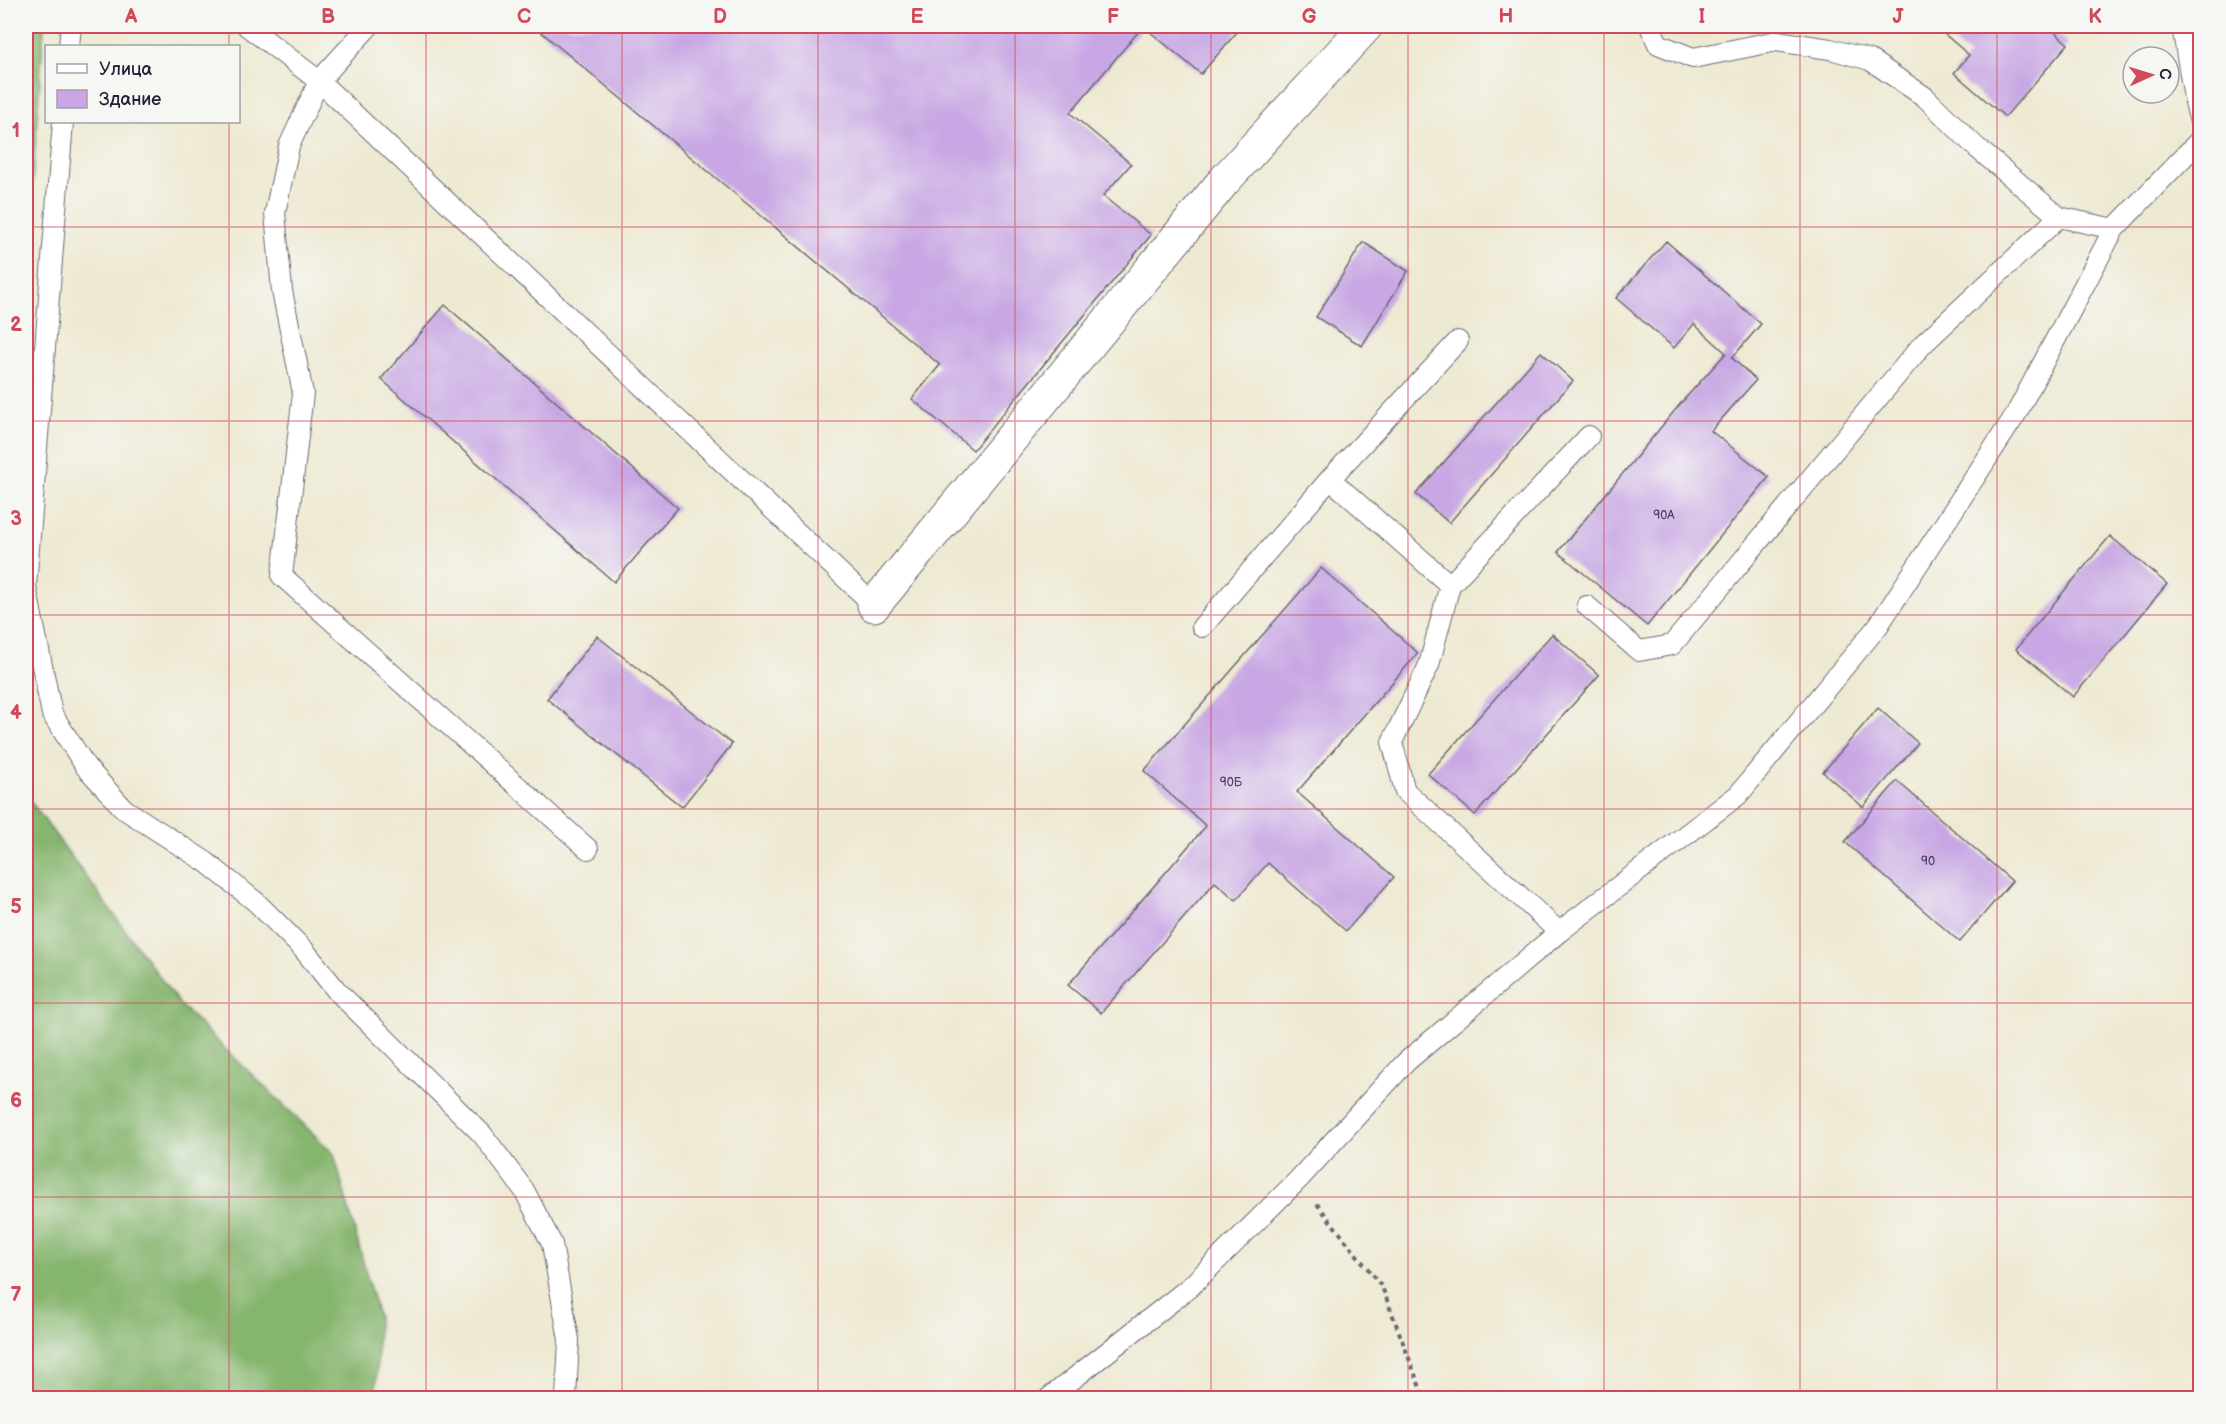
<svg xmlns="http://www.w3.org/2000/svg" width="2226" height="1424" viewBox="0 0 2226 1424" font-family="'Balsamiq Sans',sans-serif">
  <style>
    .forest { fill: #86b56e; stroke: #546c54; stroke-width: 1.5 }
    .building { fill: #c8a7e4 }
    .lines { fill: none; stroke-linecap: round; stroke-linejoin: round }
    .service-casing { stroke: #696870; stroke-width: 22 }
    .minor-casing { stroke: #696870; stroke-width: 35 }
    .path { stroke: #696870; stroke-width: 4; stroke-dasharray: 4.5 4.5; stroke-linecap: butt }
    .service { stroke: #fff; stroke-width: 20 }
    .minor { stroke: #fff; stroke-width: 33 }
    .grid { fill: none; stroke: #d1495b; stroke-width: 1.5; stroke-opacity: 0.55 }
    .labels { text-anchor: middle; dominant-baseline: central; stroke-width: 6; stroke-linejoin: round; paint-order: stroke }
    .number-label { font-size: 12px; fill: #4c4365 }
    .neatline { fill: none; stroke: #d1495b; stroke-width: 2 }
    .grid-label { font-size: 20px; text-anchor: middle; font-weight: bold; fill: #d1495b }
  </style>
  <rect width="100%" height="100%" fill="#f6f6f2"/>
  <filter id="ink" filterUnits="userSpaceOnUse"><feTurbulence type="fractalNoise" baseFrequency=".0167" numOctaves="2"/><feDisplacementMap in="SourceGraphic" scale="12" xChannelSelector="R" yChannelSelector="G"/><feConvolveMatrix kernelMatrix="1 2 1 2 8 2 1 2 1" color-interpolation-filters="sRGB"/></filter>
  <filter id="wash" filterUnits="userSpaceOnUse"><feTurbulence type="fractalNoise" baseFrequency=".008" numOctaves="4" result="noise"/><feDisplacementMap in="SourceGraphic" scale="24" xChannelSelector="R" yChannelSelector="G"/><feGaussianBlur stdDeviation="1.35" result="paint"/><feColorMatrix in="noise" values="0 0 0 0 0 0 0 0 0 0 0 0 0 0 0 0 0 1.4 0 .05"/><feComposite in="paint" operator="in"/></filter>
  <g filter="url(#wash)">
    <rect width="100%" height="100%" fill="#eee9d2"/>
    <g class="forest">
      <polygon points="26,26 44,26 26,272"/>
      <polygon points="26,795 180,1005 334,1154 378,1317 376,1398 26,1398"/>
    </g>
    <g id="blocks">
      <g class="building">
        <polygon points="534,26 1242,26 1201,74 1143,26 1070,113 1131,164 1103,196 1151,235 973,450 912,399 940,365"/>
        <polygon points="1935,26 2048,26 2068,44 2005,117 1954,73 1969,55"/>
        <polygon points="1666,241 1761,324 1732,358 1756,380 1711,431 1769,477 1647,626 1558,552 1681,403 1726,353 1694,324 1674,348 1616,298"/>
        <polygon points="1363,242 1408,271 1362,346 1316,317"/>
        <polygon points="445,305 678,508 614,582 381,379"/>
        <polygon points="1541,352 1573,381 1449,523 1416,494"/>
        <polygon points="2110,536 2167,584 2073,697 2016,649"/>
        <polygon points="1321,568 1418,653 1297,792 1394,877 1346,931 1268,863 1236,900 1215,882 1101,1013 1068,985 1206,826 1144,771"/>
        <polygon points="1552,634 1599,675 1475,815 1428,774"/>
        <polygon points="597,636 732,744 682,807 547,699"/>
        <polygon points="1878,708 1918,743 1863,807 1823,772"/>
        <polygon points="1897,781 2012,881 1960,942 1845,842"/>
      </g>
    </g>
  </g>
  <g filter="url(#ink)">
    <use href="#blocks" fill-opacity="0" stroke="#696870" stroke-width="1.5"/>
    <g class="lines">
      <g class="service-casing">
        <g id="service">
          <polyline points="247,26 319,81 874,605"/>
          <polyline points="369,26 319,81 289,146 275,213 282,291 303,393 282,576 588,849"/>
          <polyline points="1650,26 1658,44 1693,58 1777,41 1830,49 1870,60 1925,97 1977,148 2059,217 2114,229"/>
          <polyline points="2182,26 2194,98 2200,122"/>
          <polyline points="69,46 71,26"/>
          <polyline points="1330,479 1450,585 1429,665 1392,742 1405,791 1559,932"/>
          <polyline points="1450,585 1589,436"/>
          <polyline points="26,586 63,122"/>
          <polyline points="26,587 52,714 86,767 124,809 206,862 256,902 304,950 337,991 482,1134 524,1190 552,1244 569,1340 566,1398"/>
          <polyline points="1587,606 1639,651 1672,645 1922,345 2059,217"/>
          <polyline points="1202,627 1330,479 1458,341"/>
          <polyline points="1049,1398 1190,1287 1298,1180 1406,1062 1559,932 1738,795 1878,626 2016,414 2114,229 2200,140"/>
        </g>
      </g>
      <g class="minor-casing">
        <polyline id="minor" points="874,605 1223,182 1366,26"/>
      </g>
      <polyline class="path" points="1317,1204 1382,1287 1424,1398"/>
      <use href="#service" class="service"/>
      <use href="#minor" class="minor"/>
    </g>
  </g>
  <path class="grid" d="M229 26V46M426 26V1398M622 26V1398M818 26V1398M1015 26V1398M1211 26V1398M1408 26V1398M1604 26V1398M1800 26V1398M1997 26V1398M229 122V1398M26 227H2200M26 421H2200M26 615H2200M26 809H2200M26 1003H2200M26 1197H2200"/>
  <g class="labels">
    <g class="number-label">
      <text x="1664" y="515">90А</text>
      <text x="1231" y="782">90Б</text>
      <text x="1928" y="861">90</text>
    </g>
  </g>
  <rect width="2226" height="1424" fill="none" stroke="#f6f6f2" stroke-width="66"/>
  <rect x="45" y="45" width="195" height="78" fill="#f6f6f2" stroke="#a1a1a9" stroke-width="1.5"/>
  <rect x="57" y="64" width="30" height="9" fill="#ffffff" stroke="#a1a1a9" stroke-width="1.5"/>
  <text x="99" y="75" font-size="18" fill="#22223b">Улица</text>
  <rect x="57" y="90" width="30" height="18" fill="#c8a7e4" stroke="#a1a1a9" stroke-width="1.5"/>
  <text x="99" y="105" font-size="18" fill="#22223b">Здание</text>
  <g transform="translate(2151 75) rotate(86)"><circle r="28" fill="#f6f6f2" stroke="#a1a1a9" stroke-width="1.5"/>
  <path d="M0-4.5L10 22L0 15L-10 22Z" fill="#d1495b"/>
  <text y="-9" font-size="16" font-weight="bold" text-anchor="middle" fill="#22223b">С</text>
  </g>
  <rect x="33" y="33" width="2160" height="1358" class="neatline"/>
  <g class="grid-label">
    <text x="131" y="23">A</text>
    <text x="328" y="23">B</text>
    <text x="524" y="23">C</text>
    <text x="720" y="23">D</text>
    <text x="917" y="23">E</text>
    <text x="1113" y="23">F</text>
    <text x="1309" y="23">G</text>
    <text x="1506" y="23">H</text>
    <text x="1702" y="23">I</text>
    <text x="1898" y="23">J</text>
    <text x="2095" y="23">K</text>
    <text x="16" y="137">1</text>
    <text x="16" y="331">2</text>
    <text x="16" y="525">3</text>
    <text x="16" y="719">4</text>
    <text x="16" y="913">5</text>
    <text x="16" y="1107">6</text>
    <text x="16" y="1301">7</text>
  </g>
</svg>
